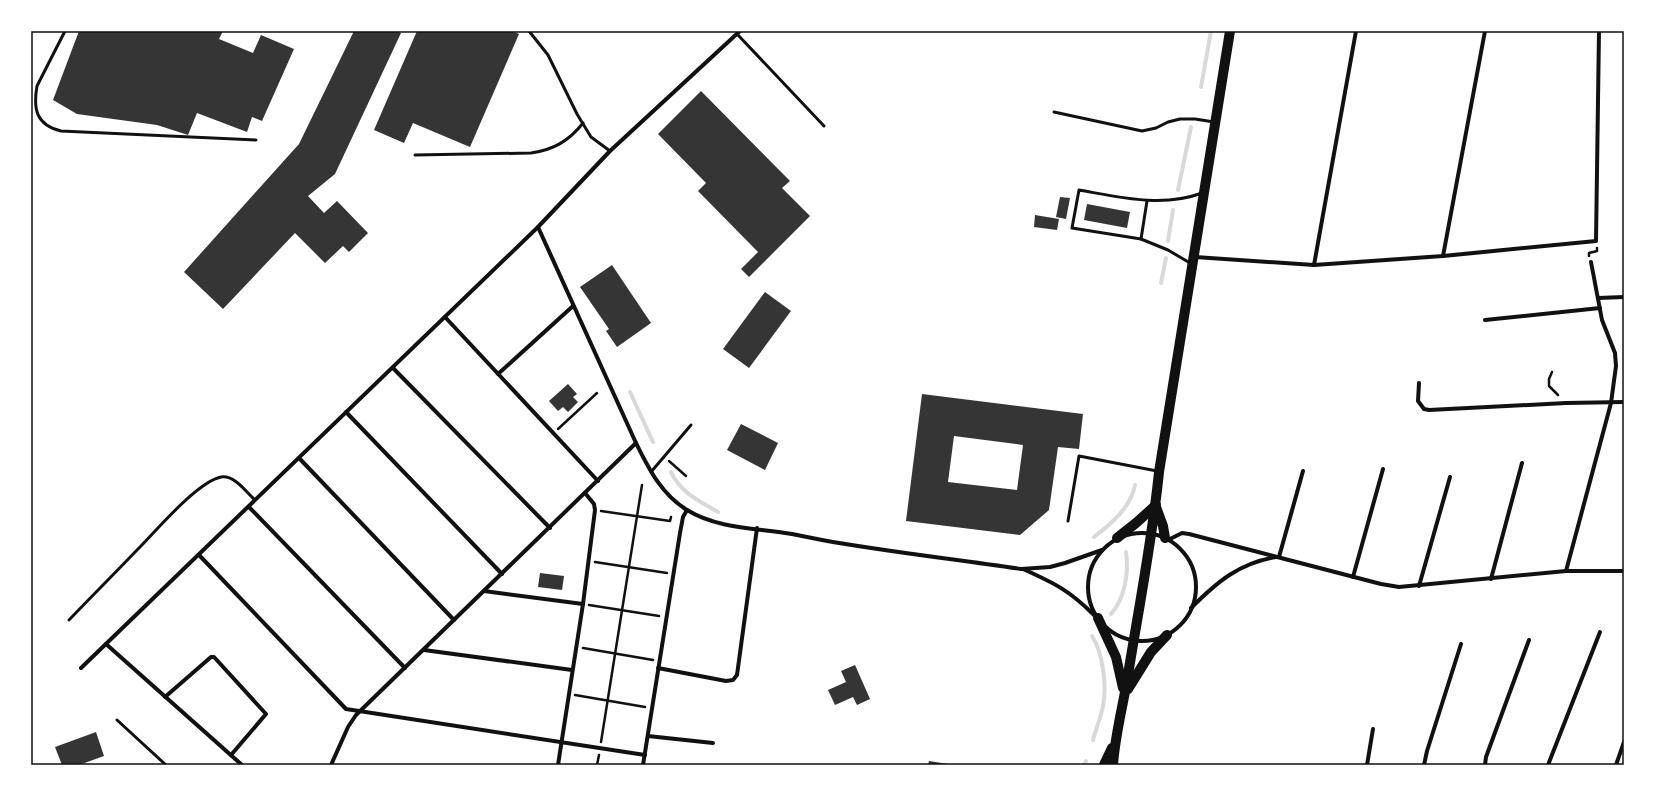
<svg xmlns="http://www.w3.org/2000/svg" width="1655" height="796" viewBox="0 0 1655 796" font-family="'Public Sans',sans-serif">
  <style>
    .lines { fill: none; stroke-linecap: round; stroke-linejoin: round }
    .stream { stroke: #d9d9d9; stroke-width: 4 }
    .building { fill: #353535; fill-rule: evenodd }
    .path { stroke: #111; stroke-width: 2.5 }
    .service { stroke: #111; stroke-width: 3 }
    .minor { stroke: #111; stroke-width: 4 }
    .primary { stroke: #111; stroke-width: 10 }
    .neatline { fill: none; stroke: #111; stroke-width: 1.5 }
  </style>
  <rect width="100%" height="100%" fill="#fff"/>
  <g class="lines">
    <g class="stream">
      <polyline points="1201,87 1211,31"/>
      <polyline points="1178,190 1191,127"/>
      <polyline points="1168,241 1173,210"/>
      <polyline points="1161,283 1166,258"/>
      <polyline points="630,392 653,442"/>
      <path d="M671 472C680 492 699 501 718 512"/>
      <path d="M1094 537C1111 524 1131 507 1135 485"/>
      <path d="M1111 614C1125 598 1129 573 1126 552"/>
      <path d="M1092 636C1103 653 1107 686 1103 706 1101 717 1096 729 1093 740"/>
      <polyline points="1084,765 1086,761"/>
    </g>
  </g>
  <g class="building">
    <polygon points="79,31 223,31 219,39 253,53 261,35 294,49 262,121 252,117 247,132 197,113 188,135 157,125 77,114 53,100"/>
    <polygon points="354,31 396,31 401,33 335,174 308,196 324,213 337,201 368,233 349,252 343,246 325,263 295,233 223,309 184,272 299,144"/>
    <polygon points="417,31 512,31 519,34 470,147 413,123 404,143 374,130"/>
    <polygon points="701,91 790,181 782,188 810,216 749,277 741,269 758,252 698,191 706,183 658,134"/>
    <polygon points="1060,197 1070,198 1066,219 1056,217"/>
    <polygon points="1087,204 1130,212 1127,228 1084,220"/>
    <polygon points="1035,215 1059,219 1057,230 1034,227"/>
    <polygon points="612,265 651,323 617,347 606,331 609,329 580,287"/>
    <polygon points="765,292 791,311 749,368 723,349"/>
    <polygon points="568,384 577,394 573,397 578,402 568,412 563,407 558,411 549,401"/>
    <path d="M922 394 1083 414 1079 449 1058 447 1049 510 1020 535 906 521ZM954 436 1023 445 1017 490 948 482Z"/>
    <polygon points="741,424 778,443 765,470 727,450"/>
    <polygon points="540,573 564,576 562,590 538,587"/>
    <polygon points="855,665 870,699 857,705 853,697 835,705 828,690 846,682 841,671"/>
    <polygon points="96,732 104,756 79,765 62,765 55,747"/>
    <polygon points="929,761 948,764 948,765 928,765"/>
  </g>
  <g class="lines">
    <g class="path">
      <polyline points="1589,256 1589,253 1597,251 1597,248"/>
      <polyline points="1552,372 1549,379 1549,386 1558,395"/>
      <polyline points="558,429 597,393"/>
      <polyline points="669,461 686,476"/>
      <polyline points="601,511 670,521 671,517"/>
      <polyline points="595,562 667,573"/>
      <polyline points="589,605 659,616"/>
      <polyline points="583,648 653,660"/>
      <polyline points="575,695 645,707"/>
      <polyline points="601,742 642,485"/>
      <polyline points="597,765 599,755"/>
    </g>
    <g class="service">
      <path d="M65 31 37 86C33 109 36 125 61 131L256 140"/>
      <polyline points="529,31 548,55 577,114 591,137 610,151"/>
      <polyline points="737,34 824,126"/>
      <polyline points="1054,112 1142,131 1156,128 1168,122 1180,119 1195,119 1214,122"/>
      <path d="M415 155 531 153C553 150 569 141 583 123"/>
      <polyline points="1141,239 1147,201"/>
      <path d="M1190 263 1168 250 1141 239 1072 228 1079 190C1119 197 1162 208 1202 193"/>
      <polyline points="651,472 691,425"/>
      <polyline points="1068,521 1079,456 1157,471"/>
      <path d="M69 620C92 596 115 573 138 549 156 531 197 482 221 477 235 475 246 492 255 500"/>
      <polyline points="117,720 166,765"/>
    </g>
    <g class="minor">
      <path d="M538 227 636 443C649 469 661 494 687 510 718 529 757 528 792 534 802 536 812 538 822 540 888 552 955 559 1021 569L1050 567 1065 563 1102 550"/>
      <polyline points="1443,256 1485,31"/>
      <polyline points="1195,257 1314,265 1443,256 1596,241 1599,31"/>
      <polyline points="1314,265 1356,31"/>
      <polyline points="1598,298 1624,297"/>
      <polyline points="445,317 598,481"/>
      <polyline points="1485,320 1600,308"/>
      <polyline points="393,368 550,528"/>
      <polyline points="498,374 573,306"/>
      <polyline points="1419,383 1418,401 1424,409 1429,410 1566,403 1624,402"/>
      <polyline points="346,412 502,574"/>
      <polyline points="299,458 454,620"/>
      <polyline points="249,507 405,668"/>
      <circle cx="1142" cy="587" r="54"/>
      <polyline points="1168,540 1182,533 1189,534 1381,584 1399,587 1566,571 1624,571"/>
      <polyline points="199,555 346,709 645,755"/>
      <polyline points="1279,557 1303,471"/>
      <path d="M1023 569C1054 583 1069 590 1094 615"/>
      <polyline points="1566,571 1611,403 1616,366 1615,353 1602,320 1591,262"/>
      <polyline points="1353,577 1383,469"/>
      <polyline points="1491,579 1522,463"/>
      <polyline points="1419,586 1450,477"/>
      <polyline points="484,591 583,604"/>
      <path d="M1191 608C1217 582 1239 563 1276 557"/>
      <polyline points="106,644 242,765"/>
      <polyline points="424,650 572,670"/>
      <polyline points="81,668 538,227 610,151 740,31"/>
      <polyline points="658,668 726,681 733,680 737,675 757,528"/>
      <polyline points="165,697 211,657 214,657 266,714 231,755"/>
      <polyline points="648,736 713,743"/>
      <polyline points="331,765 348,727 356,715 636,443"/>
      <polyline points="558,765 583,604 595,510 594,504 585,493"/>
      <polyline points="643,765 680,533 683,517 687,510"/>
      <polyline points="1367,765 1373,729"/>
      <polyline points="1424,765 1427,751 1461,644"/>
      <polyline points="1485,765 1486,757 1529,640"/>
      <polyline points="1548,765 1600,632"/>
      <polyline points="1616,765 1624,742"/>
    </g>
    <g class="primary">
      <polyline points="1156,507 1163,526 1165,538"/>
      <polyline points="1117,538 1136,523 1156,505"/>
      <polyline points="1098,618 1116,657 1123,688"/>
      <polyline points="1128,689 1151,652 1167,635"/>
      <polyline points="1104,765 1112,748"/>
      <path d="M1113 765C1115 736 1122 710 1127 681 1138 612 1152 542 1159 472L1230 31"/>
    </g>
  </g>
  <rect width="1655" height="796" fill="none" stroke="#ffffff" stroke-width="64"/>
  <rect x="32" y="32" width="1591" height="732" class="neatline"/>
</svg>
